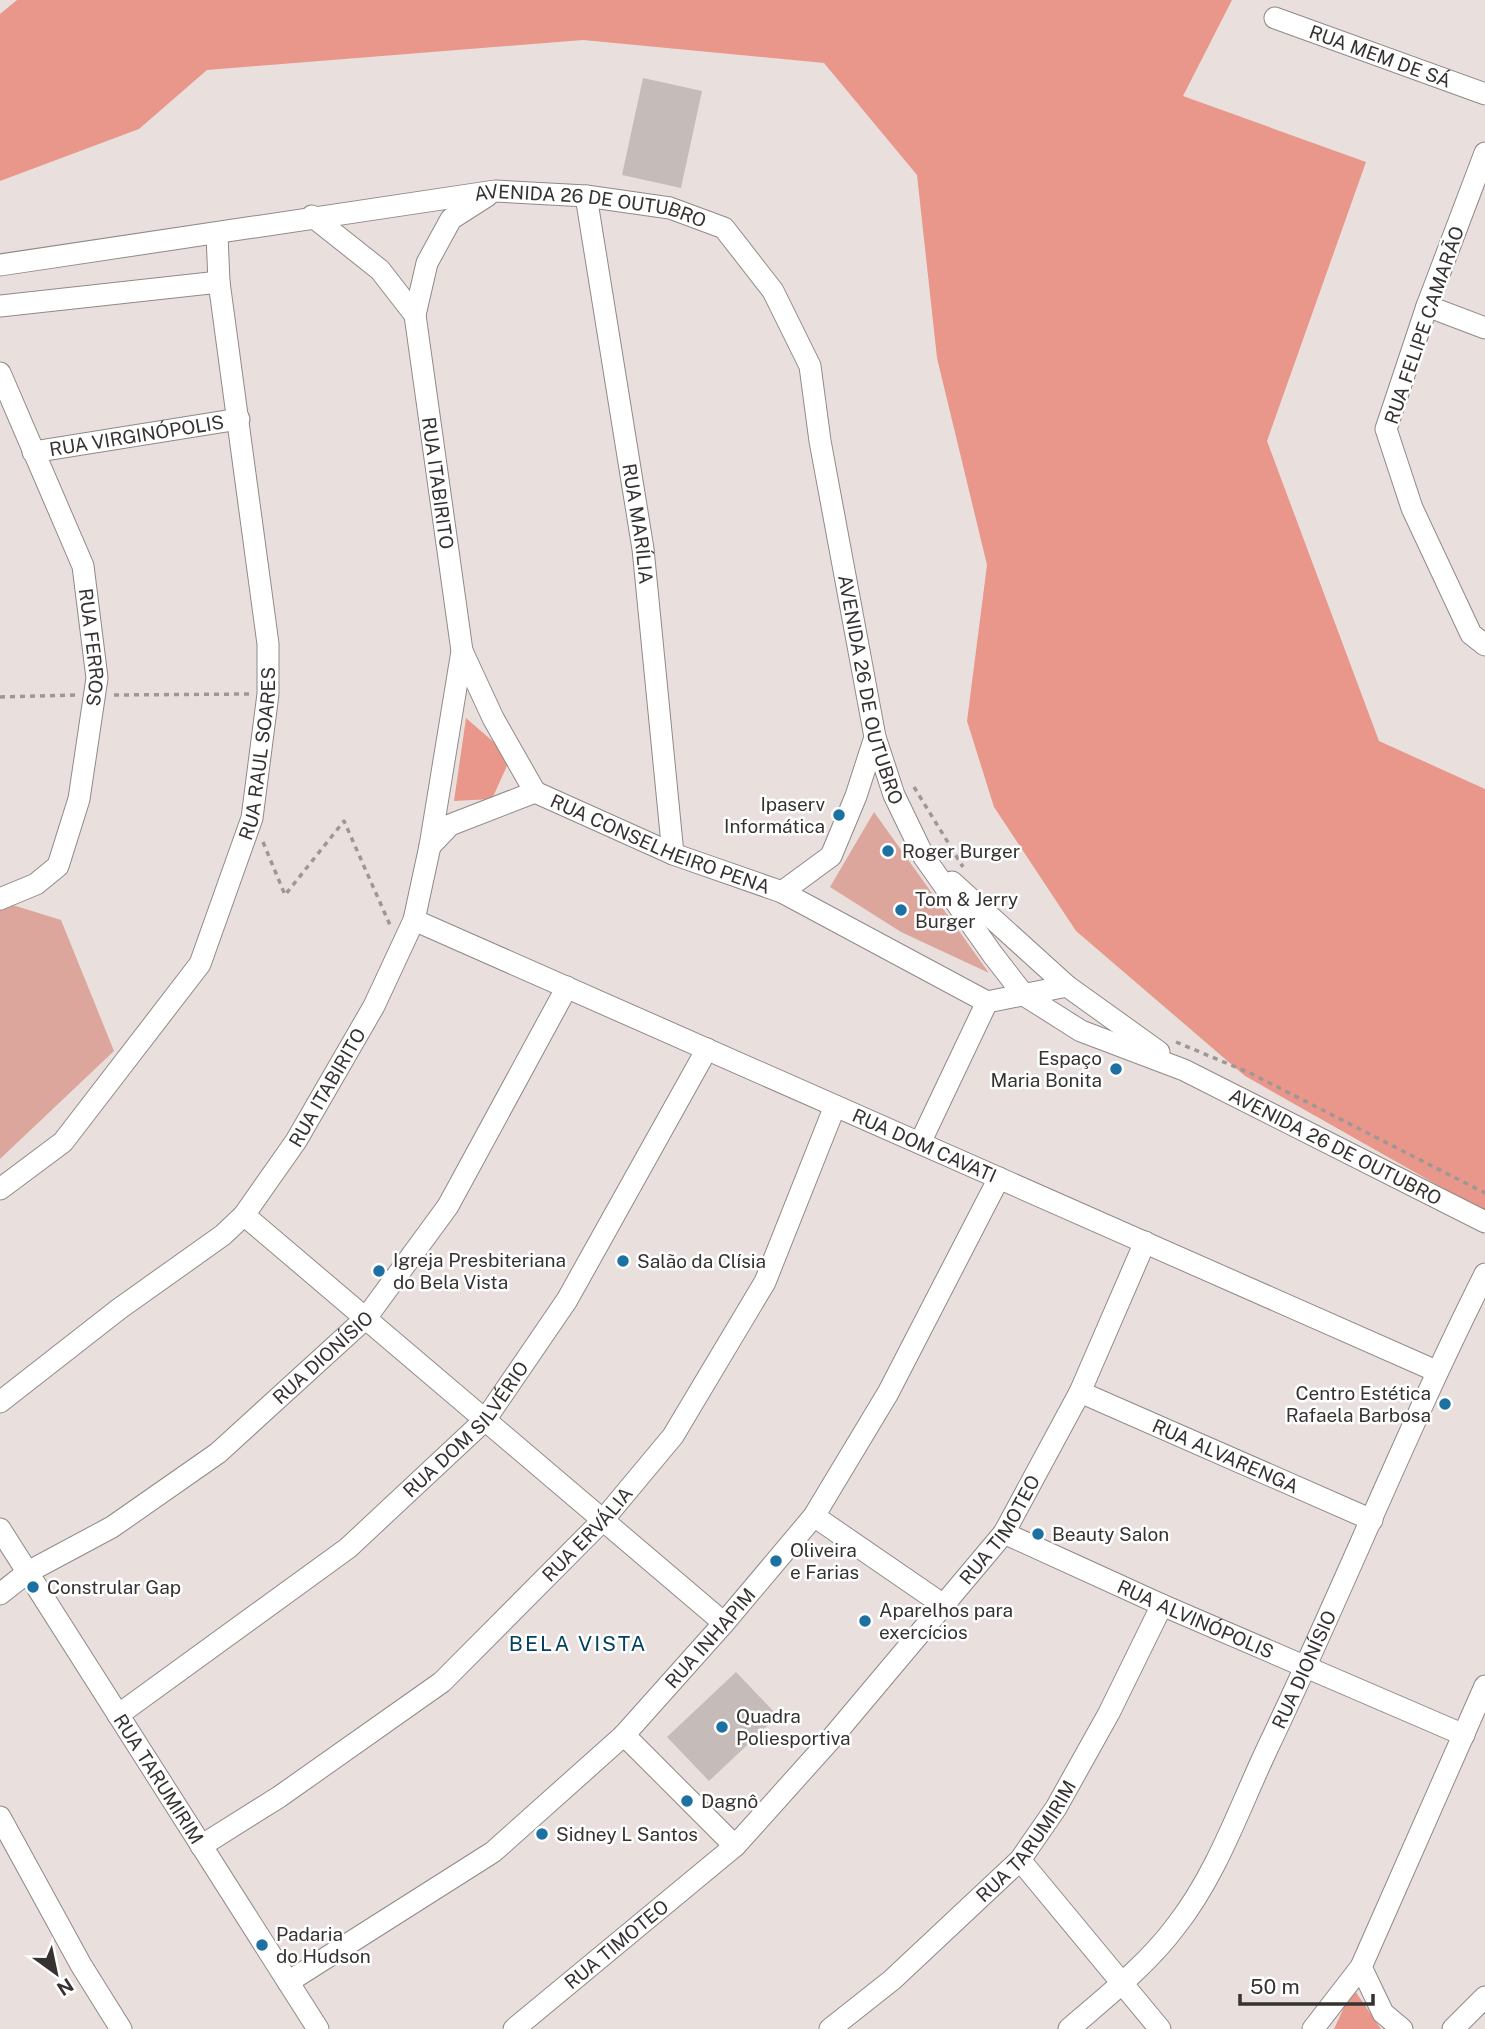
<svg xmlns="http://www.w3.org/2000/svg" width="1485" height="2029" viewBox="0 0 1485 2029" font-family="'Public Sans',sans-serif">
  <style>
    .green { fill: #dda69c }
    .forest { fill: #e9978a }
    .building { fill: #c5bcba }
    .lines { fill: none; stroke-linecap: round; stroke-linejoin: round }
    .minor-casing { stroke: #918987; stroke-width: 23 }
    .path { stroke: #9e9796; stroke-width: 3.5; stroke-dasharray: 5 5; stroke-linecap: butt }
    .minor { stroke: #fff; stroke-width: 21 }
    .poi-dot { fill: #1d71a2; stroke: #fff; stroke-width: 2.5 }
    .labels { text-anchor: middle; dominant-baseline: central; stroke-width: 5; stroke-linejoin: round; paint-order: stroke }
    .street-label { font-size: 19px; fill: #353231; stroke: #fff }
    .poi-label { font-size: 19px; fill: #353231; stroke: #fff; text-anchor: start }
    .neighbourhood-label { font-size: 21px; letter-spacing: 2px; fill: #014061; stroke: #fff }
  </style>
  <rect width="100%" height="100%" fill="#e9e0de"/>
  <g class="green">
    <polygon points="874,812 989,973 901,932 830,887"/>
    <polygon points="0,901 61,920 114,1051 0,1159"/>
  </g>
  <g class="forest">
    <polygon points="17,0 1232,0 1183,96 1366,162 1267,441 1379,741 1485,789 1485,1212 1245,1076 1076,931 994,807 967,721 987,565 937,358 917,175 824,63 583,40 207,70 139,129 0,181 0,14"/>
    <polygon points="466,718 511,757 492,799 454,801"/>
    <polygon points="1353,1988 1381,2029 1334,2029"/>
  </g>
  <g class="building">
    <polygon points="643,78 702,91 681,188 622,175"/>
    <polygon points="736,1672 778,1716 709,1781 667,1737"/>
  </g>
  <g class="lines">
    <g class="minor-casing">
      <g id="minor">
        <path id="s1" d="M1275 18 1485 94"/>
        <polyline points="1485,153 1427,306 1386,429 1412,508 1471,634 1485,645"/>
        <path id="s2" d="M586 196 643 549 673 854"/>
        <polyline points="312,216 380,270 415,315"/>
        <path id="s3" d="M0 265 495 191 586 196 670 208 724 228 773 291 810 366 820 441 875 737 894 795 924 857 993 955 1024 995 1081 1031 1184 1070 1485 1222"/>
        <polyline points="0,306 219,282"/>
        <polyline points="1427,306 1485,328"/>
        <path id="s4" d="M0 373 83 566 97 678 79 799 58 866 36 884 0 899"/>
        <path id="s5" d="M33 452 239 419"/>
        <polyline points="462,651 493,718 535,792"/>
        <path id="s6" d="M430 846 450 825 535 792 673 854 782 892 987 1002 1067 986"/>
        <polyline points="952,882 1067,986 1159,1052"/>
        <polyline points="782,892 831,856 856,796 875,737"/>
        <path id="s7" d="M414 920 1436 1371"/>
        <polyline points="920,1143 987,1002"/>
        <path id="s8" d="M0 1189 63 1142 200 964 252 818 268 694V644L219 282 217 235"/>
        <polyline points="244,1215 724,1623"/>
        <path id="s9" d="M1080 1392 1372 1520"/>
        <path id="s10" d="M0 1402 119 1309 223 1235 244 1215 296 1141 374 1006 414 920 430 846 462 651 415 315 427 263 451 219 487 196"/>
        <polyline points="814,1516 942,1604"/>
        <path id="s11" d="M0 1529 318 2029"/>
        <path id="s12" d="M1004 1533 1162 1605 1464 1735"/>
        <path id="s13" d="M0 1594 28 1572 112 1527 218 1453 366 1318 448 1206 567 987"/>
        <path id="s14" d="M118 1715 348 1548 485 1420 567 1300 707 1049"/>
        <polyline points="624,1735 735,1846"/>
        <polyline points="0,1817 81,1965 121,2029"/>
        <path id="s15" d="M201 1846 279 1797 442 1682 603 1520 673 1436 765 1282 835 1106"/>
        <polyline points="1020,1860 1160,2029"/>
        <polyline points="1361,1967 1383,2013 1402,2029"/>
        <path id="s16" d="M288 1982 493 1852 624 1735 724 1623 814 1516 888 1393 999 1178"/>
        <path id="s17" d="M514 2029 735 1846 831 1739 1004 1533 1080 1392 1145 1242"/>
        <path id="s18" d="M830 2029 892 1980 1020 1860 1056 1808 1109 1713 1162 1605"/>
        <path id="s19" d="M1069 2029C1106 1997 1147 1965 1176 1926 1217 1874 1240 1806 1268 1747 1343 1590 1407 1429 1485 1274"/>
        <polyline points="1313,2029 1361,1967 1485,1686"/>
        <polyline points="1453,2029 1485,1997"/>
      </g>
    </g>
    <g class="path">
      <polyline points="114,695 250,694"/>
      <polyline points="0,697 75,695"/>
      <polyline points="914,787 963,867"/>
      <polyline points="263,842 285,895 344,821 390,925"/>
      <polyline points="1176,1042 1250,1073 1485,1193"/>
    </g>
    <use href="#minor" class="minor"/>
  </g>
  <g class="poi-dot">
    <circle cx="839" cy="815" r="7"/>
    <circle cx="888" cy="851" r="7"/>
    <circle cx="901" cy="910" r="7"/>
    <circle cx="1116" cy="1069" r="7"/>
    <circle cx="623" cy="1261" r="7"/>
    <circle cx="379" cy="1271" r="7"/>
    <circle cx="1445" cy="1404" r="7"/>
    <circle cx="1038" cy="1534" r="7"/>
    <circle cx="776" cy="1561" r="7"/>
    <circle cx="33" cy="1587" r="7"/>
    <circle cx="865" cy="1621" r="7"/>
    <circle cx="722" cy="1727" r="7"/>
    <circle cx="687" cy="1801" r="7"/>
    <circle cx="542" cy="1834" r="7"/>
    <circle cx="262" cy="1945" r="7"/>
  </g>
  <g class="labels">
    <g class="street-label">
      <text stroke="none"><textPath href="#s1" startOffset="112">RUA MEM DE SÁ</textPath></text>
      <text stroke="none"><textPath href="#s3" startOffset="597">AVENIDA 26 DE OUTUBRO</textPath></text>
      <text transform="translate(1424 325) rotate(-71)">RUA FELIPE CAMARÃO</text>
      <text stroke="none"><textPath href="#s5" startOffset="105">RUA VIRGINÓPOLIS</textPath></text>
      <text transform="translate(438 483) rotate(82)">RUA ITABIRITO</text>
      <text stroke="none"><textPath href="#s2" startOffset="332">RUA MARÍLIA</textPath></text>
      <text stroke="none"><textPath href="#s4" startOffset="292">RUA FERROS</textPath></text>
      <text stroke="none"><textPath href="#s3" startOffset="1227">AVENIDA 26 DE OUTUBRO</textPath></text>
      <text stroke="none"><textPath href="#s8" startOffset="523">RUA RAUL SOARES</textPath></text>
      <text stroke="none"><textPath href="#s6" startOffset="256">RUA CONSELHEIRO PENA</textPath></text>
      <text stroke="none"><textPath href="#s10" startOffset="460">RUA ITABIRITO</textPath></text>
      <text stroke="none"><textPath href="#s7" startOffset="558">RUA DOM CAVATI</textPath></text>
      <text stroke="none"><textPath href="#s3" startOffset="1922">AVENIDA 26 DE OUTUBRO</textPath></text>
      <text stroke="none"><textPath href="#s13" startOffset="402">RUA DIONÍSIO</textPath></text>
      <text stroke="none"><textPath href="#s14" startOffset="452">RUA DOM SILVÉRIO</textPath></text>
      <text stroke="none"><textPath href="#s9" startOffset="159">RUA ALVARENGA</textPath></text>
      <text stroke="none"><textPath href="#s17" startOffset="700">RUA TIMOTEO</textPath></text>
      <text stroke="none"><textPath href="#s15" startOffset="499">RUA ERVÁLIA</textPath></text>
      <text stroke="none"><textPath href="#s12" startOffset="210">RUA ALVINÓPOLIS</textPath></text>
      <text stroke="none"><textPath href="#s16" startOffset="548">RUA INHAPIM</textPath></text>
      <text stroke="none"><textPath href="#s19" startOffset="436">RUA DIONÍSIO</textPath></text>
      <text stroke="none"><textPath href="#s11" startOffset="296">RUA TARUMIRIM</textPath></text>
      <text stroke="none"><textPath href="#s18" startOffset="273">RUA TARUMIRIM</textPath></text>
      <text stroke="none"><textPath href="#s17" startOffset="133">RUA TIMOTEO</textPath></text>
    </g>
    <g class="poi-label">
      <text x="825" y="804" text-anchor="end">Ipaserv<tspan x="825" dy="22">Informática</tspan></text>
      <text x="902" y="851">Roger Burger</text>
      <text x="915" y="899">Tom &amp; Jerry<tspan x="915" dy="22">Burger</tspan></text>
      <text x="1102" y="1058" text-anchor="end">Espaço<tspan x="1102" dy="22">Maria Bonita</tspan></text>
      <text x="393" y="1260">Igreja Presbiteriana<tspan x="393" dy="22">do Bela Vista</tspan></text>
      <text x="637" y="1261">Salão da Clísia</text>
      <text x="1431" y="1393" text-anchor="end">Centro Estética<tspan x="1431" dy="22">Rafaela Barbosa</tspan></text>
      <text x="1052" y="1534">Beauty Salon</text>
      <text x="790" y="1550">Oliveira<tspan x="790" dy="22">e Farias</tspan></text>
      <text x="47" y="1587">Constrular Gap</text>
      <text x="879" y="1610">Aparelhos para<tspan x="879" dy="22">exercícios</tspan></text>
      <text x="736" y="1716">Quadra<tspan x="736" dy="22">Poliesportiva</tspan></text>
      <text x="701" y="1801">Dagnô</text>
      <text x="556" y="1834">Sidney L Santos</text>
      <text x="276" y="1934">Padaria<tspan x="276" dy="22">do Hudson</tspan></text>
    </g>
    <g class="neighbourhood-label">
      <text x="578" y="1643">BELA VISTA</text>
    </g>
  </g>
  <g transform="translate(56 1973) rotate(147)" stroke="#ffffff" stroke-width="5" paint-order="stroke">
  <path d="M0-5L12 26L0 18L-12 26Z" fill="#353231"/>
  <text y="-10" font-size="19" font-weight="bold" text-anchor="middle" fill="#353231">N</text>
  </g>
  <path d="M1240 1994v10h133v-10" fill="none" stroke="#353231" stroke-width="3.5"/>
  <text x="1250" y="1994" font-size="21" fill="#353231" stroke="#ffffff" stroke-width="5" paint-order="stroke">50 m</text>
</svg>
